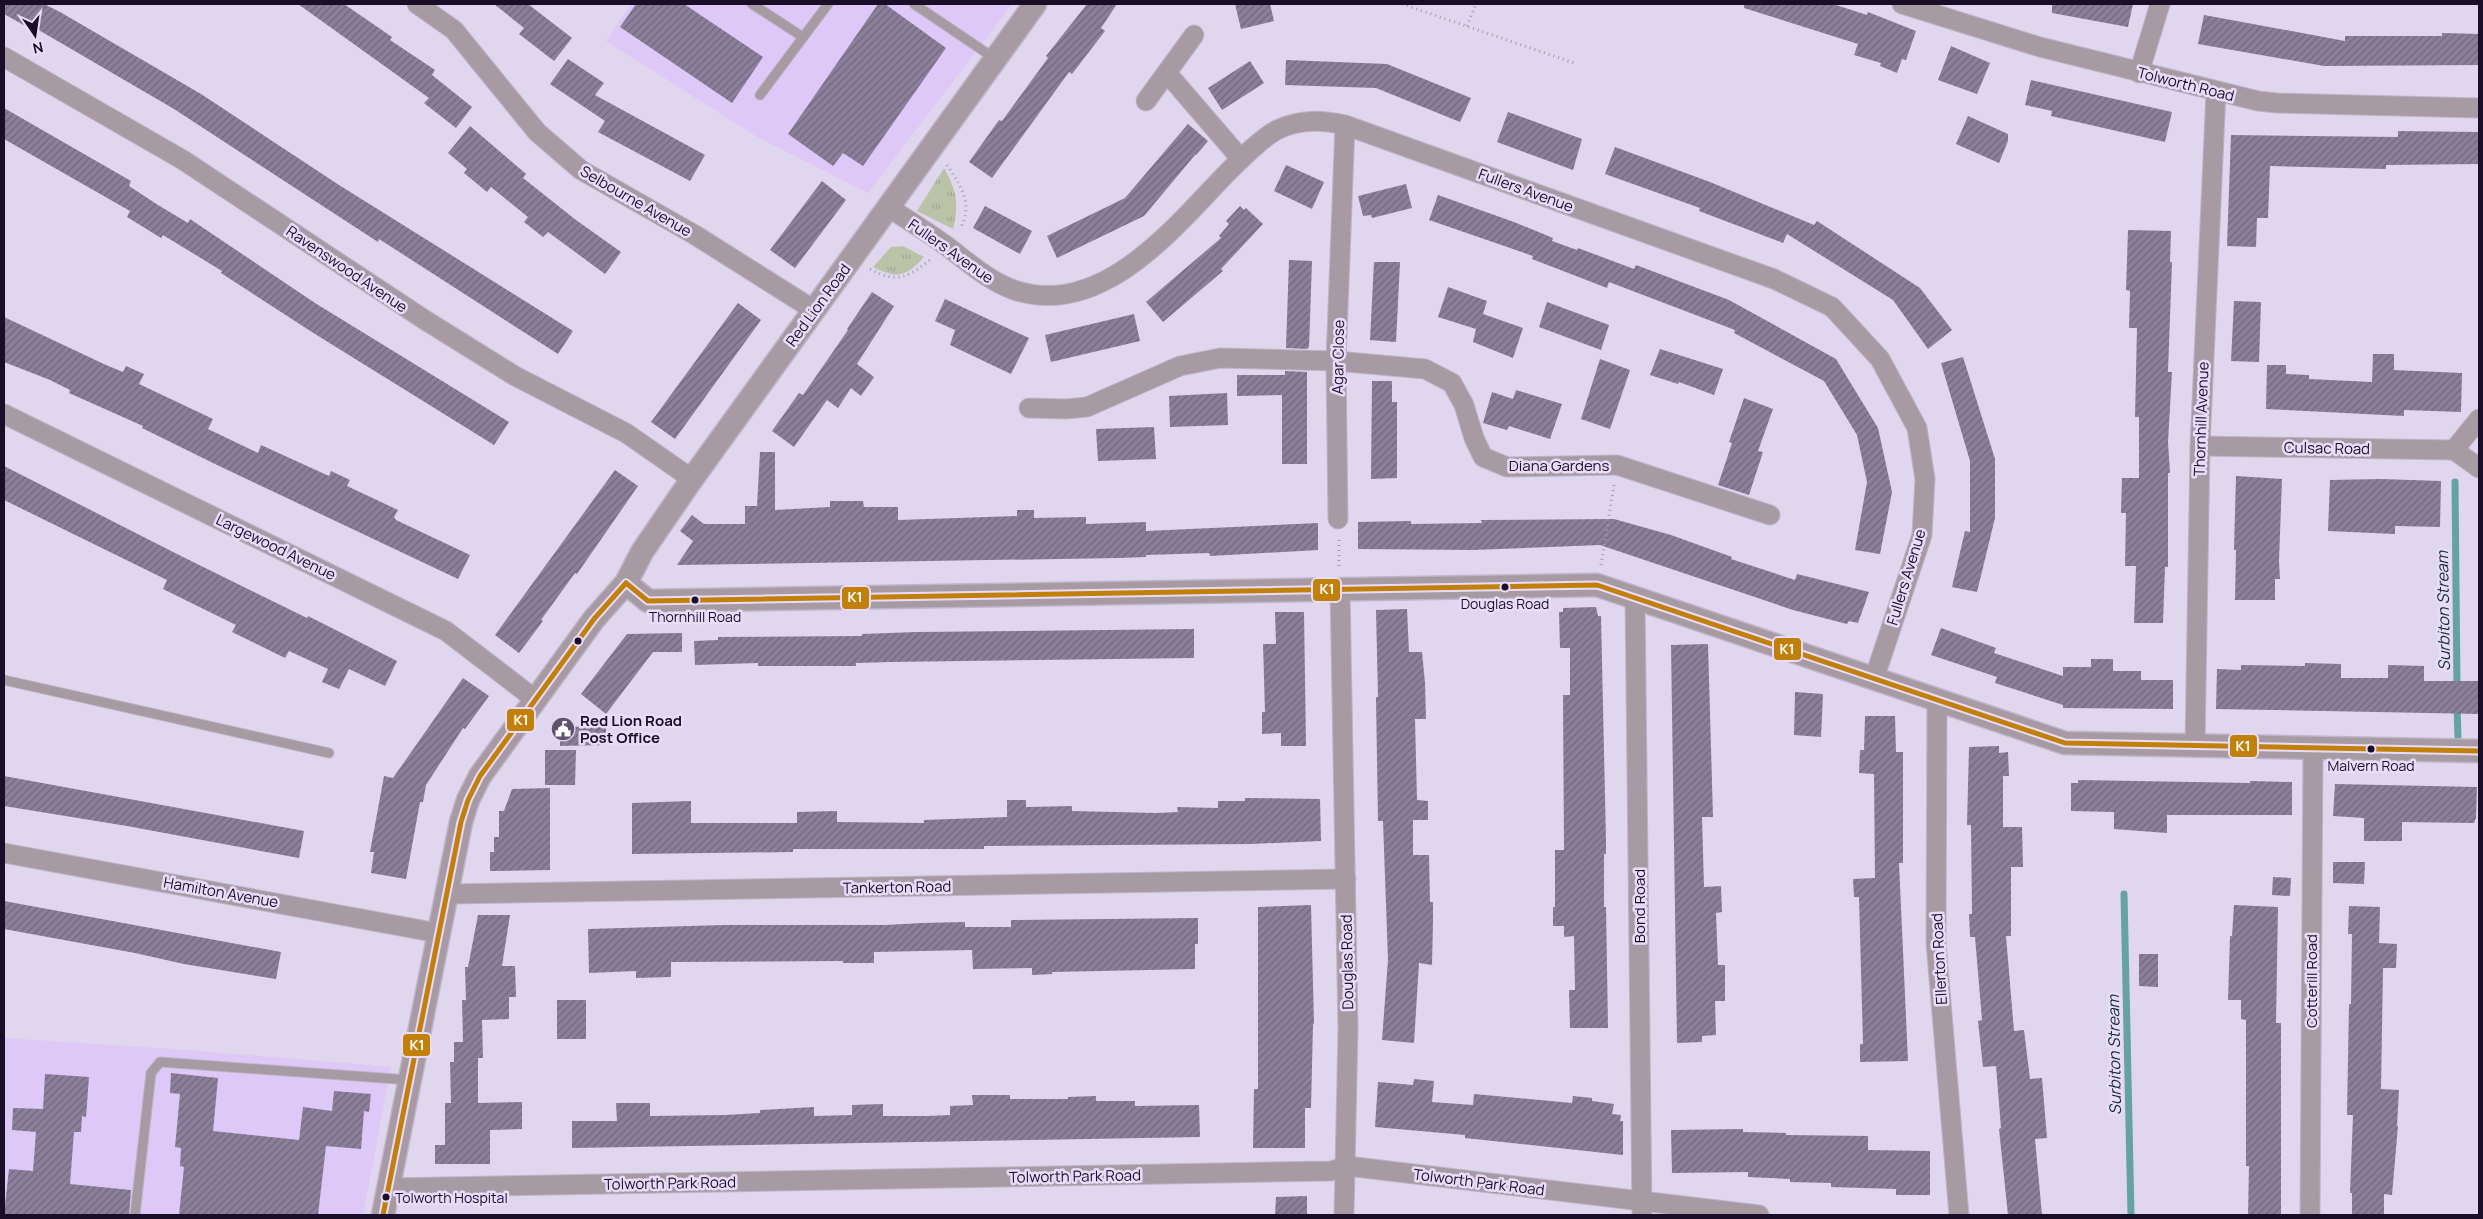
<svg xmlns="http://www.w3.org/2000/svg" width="2483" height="1219" viewBox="0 0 2483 1219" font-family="Manrope,sans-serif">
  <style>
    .built { fill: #ddc8f7 }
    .grass { fill: url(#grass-tufts) }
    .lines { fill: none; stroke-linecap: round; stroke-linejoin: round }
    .stream { stroke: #65a3a3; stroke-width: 7 }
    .building { fill: url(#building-hatch) }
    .service-casing { stroke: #bdb4c9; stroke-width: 11 }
    .minor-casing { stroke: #bdb4c9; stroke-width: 21 }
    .tertiary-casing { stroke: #bdb4c9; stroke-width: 25 }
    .path { stroke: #a69ba7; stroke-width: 3; stroke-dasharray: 1 4; stroke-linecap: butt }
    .service { stroke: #a89aa3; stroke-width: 9 }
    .minor { stroke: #a89aa3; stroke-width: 19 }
    .tertiary { stroke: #a89aa3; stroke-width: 22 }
    .bus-1-casing { stroke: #e9dcfb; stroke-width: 9 }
    .bus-1 { stroke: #c0800a; stroke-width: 5 }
    .bus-dot { fill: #1a0d28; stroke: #e9dcfb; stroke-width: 2 }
    .labels { text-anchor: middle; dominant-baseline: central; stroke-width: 5; stroke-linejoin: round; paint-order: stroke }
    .bus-label { font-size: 14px; fill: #1a0d28; stroke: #e9dcfb }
    .street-label { font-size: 15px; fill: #1a0d28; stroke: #e9dcfb }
    .poi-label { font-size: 15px; font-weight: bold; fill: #1a0d28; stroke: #e9dcfb; text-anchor: start }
    .water-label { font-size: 16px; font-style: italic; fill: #13302c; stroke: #e9dcfb }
    .line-badge { stroke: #e9dcfb; stroke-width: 2 }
    .badge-label { font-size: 14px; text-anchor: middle; font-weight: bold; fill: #fff }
  </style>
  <defs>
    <pattern id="grass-tufts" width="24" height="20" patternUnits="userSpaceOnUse" patternTransform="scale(1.25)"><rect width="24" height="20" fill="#bac3a8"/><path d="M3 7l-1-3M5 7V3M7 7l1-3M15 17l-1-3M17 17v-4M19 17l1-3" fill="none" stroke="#9fa691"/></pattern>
    <pattern id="building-hatch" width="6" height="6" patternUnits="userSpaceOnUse" patternTransform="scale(1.25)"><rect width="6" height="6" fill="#8c7f9a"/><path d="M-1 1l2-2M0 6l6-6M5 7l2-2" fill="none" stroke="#72667e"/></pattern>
  </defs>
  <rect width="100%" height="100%" fill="#e0d6ee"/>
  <g class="built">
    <polygon points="631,4 1012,4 868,193 759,138 606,41"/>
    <polygon points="4,1038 187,1050 391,1067 363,1215 4,1215"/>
  </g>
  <g class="grass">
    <path d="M944 168C957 192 959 202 953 229L917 211Z"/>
    <path d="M903 246 924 257C906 277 897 279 873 267L891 247Z"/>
  </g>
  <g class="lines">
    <g class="stream">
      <polyline points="2455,482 2457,689"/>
      <polyline points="2457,705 2458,739"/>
      <polyline points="2124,894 2131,1215"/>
    </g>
  </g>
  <g class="building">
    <polygon points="4,4 44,4 60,12 201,94 339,185 573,331 558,354 379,239 378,242 174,109 37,29 36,32 4,14"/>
    <polygon points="298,4 344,4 392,37 390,40 435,70 432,75 472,107 456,128 424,103 429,98"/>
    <polygon points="494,4 528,4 572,38 554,61 519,34 524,28"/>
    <polygon points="636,4 684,4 763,57 732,103 620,27"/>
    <polygon points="878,4 885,4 946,48 863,166 843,153 833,166 788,134"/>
    <polygon points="1087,4 1117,4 1101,28 1105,31 1072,74 1069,72 992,178 969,162 999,120 1002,121 1048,58 1046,56"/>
    <polygon points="1235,4 1270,4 1274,21 1241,29"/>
    <polygon points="1744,4 1833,4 1867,15 1868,12 1916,31 1906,60 1902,59 1897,73 1880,66 1881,63 1854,55 1858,44 1744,8"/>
    <polygon points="2052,4 2133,4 2128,27 2052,13"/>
    <polygon points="2204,15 2345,41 2345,36 2442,36 2442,33 2479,34 2479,65 2324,66 2198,44"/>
    <polygon points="1951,46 1990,63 1977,94 1938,80"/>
    <polygon points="568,59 604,83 595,95 705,155 690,181 598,132 605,121 550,84"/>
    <polygon points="1286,60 1387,64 1471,98 1460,122 1376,88 1285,85"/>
    <polygon points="1250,61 1264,83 1222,110 1208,88"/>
    <polygon points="2031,80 2172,112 2165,142 2051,116 2052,111 2025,105"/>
    <polygon points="4,108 131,181 129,186 158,205 188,223 190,219 315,303 509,422 494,445 315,334 221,273 222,271 163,235 161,238 127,217 130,211 4,139"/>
    <polygon points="1508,112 1582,139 1573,170 1497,142"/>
    <polygon points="1968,116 2008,134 2008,141 1999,163 1956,144"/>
    <polygon points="1188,124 1208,141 1196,155 1193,154 1195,155 1144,216 1057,258 1047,236 1125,198"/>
    <polygon points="470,126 526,174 523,178 576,220 621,252 605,274 548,232 543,237 524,222 528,217 491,187 487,192 464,173 467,169 448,153"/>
    <polygon points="2398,131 2479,132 2479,164 2386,165 2386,169 2270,166 2268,218 2257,218 2256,247 2227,246 2231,135 2398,137"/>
    <polygon points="1615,147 1710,182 1814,225 1817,221 1920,288 1952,330 1928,349 1893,300 1787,234 1783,243 1699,211 1700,208 1605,174"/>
    <polygon points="1286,165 1324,182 1312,209 1274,191"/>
    <polygon points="822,181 846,200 795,268 770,250"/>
    <polygon points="1406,184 1412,208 1372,218 1371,215 1363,216 1358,196"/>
    <polygon points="1438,195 1514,222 1553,238 1552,241 1577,250 1578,248 1634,269 1636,265 1729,300 1836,359 1878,428 1892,492 1880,554 1855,550 1867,482 1857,435 1824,381 1734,333 1735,330 1609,282 1607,288 1532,259 1533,256 1429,220"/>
    <polygon points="985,206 1032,231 1020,254 973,228"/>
    <polygon points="1240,206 1244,210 1246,208 1263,224 1221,269 1223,271 1163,322 1146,302 1221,238 1219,236 1229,224 1226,221"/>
    <polygon points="2128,230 2171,231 2170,262 2172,262 2168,372 2172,372 2168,442 2170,473 2168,473 2168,567 2165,567 2163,623 2134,623 2136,566 2125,566 2126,513 2121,513 2122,478 2139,478 2139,417 2135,417 2137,328 2129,328 2130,291 2126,290"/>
    <polygon points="1289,260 1312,261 1309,347 1307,349 1286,348"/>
    <polygon points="1374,262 1400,262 1396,342 1370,340"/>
    <polygon points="1448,287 1487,301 1483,314 1523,328 1513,358 1473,342 1476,329 1438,317"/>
    <polygon points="872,292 894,306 857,364 874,377 861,396 851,388 838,408 827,400 794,447 772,431 799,393 803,395 848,330 847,329"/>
    <polygon points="945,299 1029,338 1011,374 950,345 955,330 935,321"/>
    <polygon points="2234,301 2261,302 2259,362 2231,361"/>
    <polygon points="1547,302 1609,325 1601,350 1539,327"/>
    <polygon points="738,303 761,320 675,439 651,422"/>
    <polygon points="1134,314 1140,341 1051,362 1045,335"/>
    <polygon points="4,317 106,365 123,372 126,366 144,374 139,384 213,419 208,429 258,453 261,445 329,476 331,471 350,480 347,486 398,510 394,517 396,520 470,555 458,579 215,464 142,428 143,426 69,393 70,390 50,380 4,362"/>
    <polygon points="1660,349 1723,369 1714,395 1679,382 1678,384 1650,375"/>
    <polygon points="2373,354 2394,354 2394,370 2462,373 2461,412 2404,410 2404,416 2266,409 2267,365 2286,365 2286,374 2309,375 2309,379 2372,382"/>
    <polygon points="1963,357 1995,459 1995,518 1977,592 1952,587 1965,531 1970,532 1970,461 1941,363"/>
    <polygon points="1600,359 1630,370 1610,429 1581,419"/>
    <polygon points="1285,371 1307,372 1307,464 1282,464 1282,395 1237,396 1237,375 1285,375"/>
    <polygon points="1372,381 1392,381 1392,402 1397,402 1397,478 1371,479"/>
    <polygon points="1516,390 1562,404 1550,439 1509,426 1507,430 1483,423 1492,392 1513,399"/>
    <polygon points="1227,393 1228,425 1170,427 1169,396"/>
    <polygon points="1744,398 1773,409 1758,451 1763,452 1749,495 1718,485 1732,443 1729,442"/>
    <polygon points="1154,427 1156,459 1098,461 1096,429"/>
    <polygon points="760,452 775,452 775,510 830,507 830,501 863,501 864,507 898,507 898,520 1017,516 1017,510 1034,510 1034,518 1086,517 1086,524 1146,522 1146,531 1318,523 1318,550 1210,556 1209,553 1146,555 1146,557 1120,558 677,565 693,541 680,531 692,515 704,524 745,524 745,506 757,506"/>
    <polygon points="4,466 179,555 307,618 308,616 397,661 385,686 349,669 339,689 322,682 328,669 289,651 285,658 232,632 236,625 163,589 167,580 4,500"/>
    <polygon points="615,470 638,486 577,574 575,573 541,620 543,621 519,653 495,635"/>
    <polygon points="2236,476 2282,479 2279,561 2280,579 2275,579 2275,600 2235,600 2236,550 2234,550"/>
    <polygon points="2381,479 2441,481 2440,527 2395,526 2395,534 2328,531 2330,480"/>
    <polygon points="1614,519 1671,535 1732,557 1731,559 1795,580 1797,574 1869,592 1858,623 1849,621 1847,624 1793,610 1600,545 1473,550 1358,549 1358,522 1411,521 1411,524 1482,523 1481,520"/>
    <polygon points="1596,607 1598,616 1601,616 1606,842 1606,854 1604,854 1604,907 1606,907 1608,1028 1570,1028 1569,990 1575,990 1574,936 1564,937 1564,926 1553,926 1553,907 1555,907 1555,850 1564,850 1563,695 1570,695 1570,648 1560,648 1559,612 1563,612 1563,608"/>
    <polygon points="1407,609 1409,652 1422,652 1425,683 1426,719 1415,719 1417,800 1428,801 1428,820 1413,820 1413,855 1429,855 1430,902 1433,902 1433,922 1432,965 1419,963 1414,1043 1382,1040 1388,960 1383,821 1378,821 1376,697 1378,697 1376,610"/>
    <polygon points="1275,612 1304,612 1306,746 1281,746 1281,733 1262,734 1262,712 1265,712 1263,644 1276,644"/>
    <polygon points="1941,628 1996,648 1994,653 2063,676 2063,667 2091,667 2091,659 2113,659 2113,671 2141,671 2141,680 2173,680 2173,709 2063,708 2063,705 1995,683 1997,677 1931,655"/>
    <polygon points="1194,629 1194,658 890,662 856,663 856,666 758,666 758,663 695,665 694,641 718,640 718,637 862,636 862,634 917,632"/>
    <polygon points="682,633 682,652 653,652 606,714 581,694 627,634"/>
    <polygon points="1708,644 1713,817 1702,817 1704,887 1721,886 1722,912 1716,913 1718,965 1725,965 1725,1001 1715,1001 1716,1035 1702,1036 1702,1042 1677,1043 1671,645"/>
    <polygon points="2305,663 2341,664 2341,678 2388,678 2388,665 2424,666 2424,681 2479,681 2479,714 2216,709 2217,669 2241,670 2241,665 2305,666"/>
    <polygon points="463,678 489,696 465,729 463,728 426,785 423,802 420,802 406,879 371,873 374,852 370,852 384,776 393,778"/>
    <polygon points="1795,692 1823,694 1821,737 1794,735"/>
    <polygon points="1865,716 1895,716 1896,752 1903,752 1903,863 1899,863 1908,1061 1860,1062 1860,1044 1863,1044 1859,897 1854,897 1853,879 1875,878 1874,774 1859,773 1860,750 1864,750"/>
    <polygon points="606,726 606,745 560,746 560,727"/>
    <polygon points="1999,746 1999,753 2008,752 2009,776 2003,776 2003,827 2022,827 2023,867 2011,867 2011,936 2006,936 2014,1031 2024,1030 2030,1079 2042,1078 2047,1138 2035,1139 2042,1215 2008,1215 1999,1129 2001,1128 1996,1066 1983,1067 1978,1021 1982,1020 1975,937 1970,937 1969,914 1972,914 1971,825 1967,825 1969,747"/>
    <polygon points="545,750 576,750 575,785 545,785"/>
    <polygon points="4,776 304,831 299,858 127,826 4,806"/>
    <polygon points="2078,780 2250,783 2250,781 2292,782 2292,815 2167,815 2167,833 2114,829 2114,812 2071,811 2071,783 2078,783"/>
    <polygon points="2335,784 2477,787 2476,818 2474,823 2402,822 2402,841 2364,841 2364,818 2333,816"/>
    <polygon points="550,788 550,870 490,871 490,852 494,852 494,837 499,837 499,811 504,811 512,789"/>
    <polygon points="1245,798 1320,799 1321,841 1251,844 984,846 984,849 793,849 793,852 632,854 632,803 691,801 691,823 797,823 797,812 837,811 837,822 924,823 924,820 1007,817 1007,800 1026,800 1026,807 1072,806 1072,811 1157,813 1178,812 1177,807 1218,808 1218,801 1245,801"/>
    <polygon points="2333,862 2365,862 2364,884 2333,883"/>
    <polygon points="2273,877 2291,878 2290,896 2272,895"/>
    <polygon points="4,901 281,952 276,979 184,964 135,953 4,929"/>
    <polygon points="1311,905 1314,1024 1313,1024 1311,1108 1305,1108 1305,1148 1253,1148 1254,1089 1258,1089 1258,907"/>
    <polygon points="2234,905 2278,907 2276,1023 2281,1023 2281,1215 2248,1215 2249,1166 2246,1166 2246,1020 2241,1019 2241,1000 2228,1000 2230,936 2232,936"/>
    <polygon points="2349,906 2380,907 2379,943 2397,944 2396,968 2383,968 2381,1089 2399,1090 2397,1126 2398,1126 2392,1195 2384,1194 2384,1215 2352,1215 2352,1193 2350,1193 2353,1115 2347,1115 2349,1004 2351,1004 2352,934 2348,934"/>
    <polygon points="478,915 510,915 502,966 515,966 516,997 509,997 509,1019 482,1020 483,1058 478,1058 478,1103 522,1102 522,1129 490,1130 490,1164 435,1164 435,1145 445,1145 445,1103 451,1103 450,1062 454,1062 454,1042 463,1042 462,1000 466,1000 465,967 468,967"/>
    <polygon points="1198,918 1198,944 1195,944 1195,969 1052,972 1052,974 1032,975 1032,968 973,969 972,950 874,952 874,963 843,963 843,961 671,962 671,977 636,978 636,971 589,973 588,929 724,925 885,925 922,923 965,922 965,927 1011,927 1011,920"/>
    <polygon points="2139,954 2158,954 2158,987 2139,986"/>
    <rect x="557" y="1000" width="29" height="39"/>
    <polygon points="171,1073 218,1078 213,1131 299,1140 303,1107 332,1111 334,1091 371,1094 369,1112 364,1111 361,1149 326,1146 318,1215 179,1215 184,1167 180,1166 181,1148 175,1147 180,1094 170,1093"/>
    <polygon points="45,1074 89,1077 86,1117 82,1116 81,1132 74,1132 70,1184 131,1190 129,1215 4,1215 9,1169 33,1171 36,1132 12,1130 13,1108 43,1109"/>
    <polygon points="1414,1079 1434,1081 1432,1102 1473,1105 1474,1094 1572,1103 1573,1096 1592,1098 1592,1101 1614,1104 1612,1114 1621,1115 1620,1121 1623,1121 1623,1155 1465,1138 1465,1135 1375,1127 1378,1082 1413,1085"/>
    <polygon points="972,1095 1010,1095 1010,1099 1068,1099 1068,1097 1096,1096 1096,1101 1135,1101 1135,1106 1199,1105 1200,1137 572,1148 572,1121 617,1121 616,1103 650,1103 650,1116 725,1115 760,1113 760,1110 814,1107 814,1116 852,1115 852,1105 883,1104 883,1116 927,1116 950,1115 950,1106 973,1105"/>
    <polygon points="1743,1129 1743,1132 1786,1133 1786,1135 1868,1136 1868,1150 1930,1151 1930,1195 1896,1195 1896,1189 1831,1187 1831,1183 1790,1182 1790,1179 1748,1177 1748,1172 1672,1173 1671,1130"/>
    <polygon points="1307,1196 1307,1215 1275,1215 1276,1197"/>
  </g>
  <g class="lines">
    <g class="service-casing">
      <g id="service">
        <polyline points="752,4 803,37"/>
        <polyline points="914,4 994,58"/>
        <polyline points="760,95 828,4"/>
        <polyline points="4,680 329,753"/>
        <polyline points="135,1215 151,1073 160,1062 410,1080"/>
      </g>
    </g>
    <g class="minor-casing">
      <g id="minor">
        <polyline points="417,4 454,30 537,132 581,170 695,235 814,310"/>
        <polyline points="1902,4 2040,47 2258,101 2277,103 2479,108"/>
        <polyline points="4,57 183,160 425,320 515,376 626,433 692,479"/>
        <polyline points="1167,73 1241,159"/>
        <polyline points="2139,73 2160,4"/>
        <polyline points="1146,101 1194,35"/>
        <path d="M888 207C908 220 929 233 948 247 969 263 989 281 1014 290 1100 319 1172 230 1224 176 1237 163 1263 136 1279 129 1301 119 1322 120 1345 125L1774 279 1832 307 1880 359 1917 428 1925 479 1922 535 1874 679"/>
        <polyline points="1029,408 1066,409 1087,407 1180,366 1220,358 1336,361 1425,369 1452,383 1464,405 1474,438 1483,457 1507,467 1617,465 1770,515"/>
        <polyline points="4,414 446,631 536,700"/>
        <polyline points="2200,446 2454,450"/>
        <polyline points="2454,450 2479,419"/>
        <polyline points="2454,450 2479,468"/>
        <polyline points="1338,519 1336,361 1345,125"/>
        <polyline points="1340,589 1348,1029 1344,1215"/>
        <polyline points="1635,597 1642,1215"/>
        <polyline points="1937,701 1936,943 1959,1215"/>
        <polyline points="2195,746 2200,446 2216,92"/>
        <polyline points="4,853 438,933"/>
        <polyline points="447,894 1346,879"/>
        <polyline points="388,1188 1331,1171 1347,1166 1759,1215"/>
        <polyline points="2310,1215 2313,748"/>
      </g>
    </g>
    <g class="tertiary-casing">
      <g id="tertiary">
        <polyline points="626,583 648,601 1597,585 2065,743 2479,751"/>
        <polyline points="383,1215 461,822 468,800 480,776 594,619 626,583 642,552 692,479 1035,4"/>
      </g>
    </g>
    <g class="path">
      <polyline points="1402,4 1577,64"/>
      <polyline points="1467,26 1476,4"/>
      <path d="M947 165C961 186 974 205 960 229"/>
      <path d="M870 269C897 284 909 277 931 259"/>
      <polyline points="1339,540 1339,568"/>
      <polyline points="1601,565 1614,485"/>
    </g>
    <use href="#service" class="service"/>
    <use href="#minor" class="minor"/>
    <use href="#tertiary" class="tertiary"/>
    <g class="bus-1-casing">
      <g id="bus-1">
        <polyline points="626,583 648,601 1597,585 2065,743 2479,751"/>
        <polyline points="383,1215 461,822 468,800 480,776 594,619 626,583"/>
      </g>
    </g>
    <use href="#bus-1" class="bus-1"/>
  </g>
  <defs>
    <g id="civic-disc" transform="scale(1.25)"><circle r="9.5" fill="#5f536d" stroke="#e9dcfb"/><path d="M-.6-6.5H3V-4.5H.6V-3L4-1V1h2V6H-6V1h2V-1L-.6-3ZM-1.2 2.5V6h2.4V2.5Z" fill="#fff"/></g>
  </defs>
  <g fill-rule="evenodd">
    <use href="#civic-disc" x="563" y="729"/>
  </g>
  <g class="bus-dot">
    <circle cx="1505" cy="587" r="4.5"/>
    <circle cx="695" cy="600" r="4.5"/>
    <circle cx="578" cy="641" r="4.5"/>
    <circle cx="2371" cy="749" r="4.5"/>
    <circle cx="386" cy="1197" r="4.5"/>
  </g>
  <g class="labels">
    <g class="bus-label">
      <text x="1505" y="603">Douglas Road</text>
      <text x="695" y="616">Thornhill Road</text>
      <text x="2371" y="765">Malvern Road</text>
      <text x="395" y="1197" text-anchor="start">Tolworth Hospital</text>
    </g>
    <g class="street-label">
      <text transform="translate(2186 84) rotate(14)">Tolworth Road</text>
      <text transform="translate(1526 190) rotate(20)">Fullers Avenue</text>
      <text transform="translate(636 201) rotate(30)">Selbourne Avenue</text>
      <text transform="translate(951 251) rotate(35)">Fullers Avenue</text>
      <text transform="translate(347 269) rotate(34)">Ravenswood Avenue</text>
      <text transform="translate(818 305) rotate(-54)">Red Lion Road</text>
      <text transform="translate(1338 357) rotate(-89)">Agar Close</text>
      <text transform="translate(2201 419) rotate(-88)">Thornhill Avenue</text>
      <text transform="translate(2327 448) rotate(1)">Culsac Road</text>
      <text x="1559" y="465">Diana Gardens</text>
      <text transform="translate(276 547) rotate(26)">Largewood Avenue</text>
      <text transform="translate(1906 577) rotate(-73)">Fullers Avenue</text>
      <text transform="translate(897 887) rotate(-1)">Tankerton Road</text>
      <text transform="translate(221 892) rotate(10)">Hamilton Avenue</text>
      <text transform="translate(1639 906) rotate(-90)">Bond Road</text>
      <text transform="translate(1939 959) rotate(-93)">Ellerton Road</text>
      <text transform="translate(1347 962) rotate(-91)">Douglas Road</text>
      <text transform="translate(2311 981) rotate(-90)">Cotterill Road</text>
      <text transform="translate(1075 1176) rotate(-1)">Tolworth Park Road</text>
      <text transform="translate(1479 1182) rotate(7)">Tolworth Park Road</text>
      <text transform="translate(670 1183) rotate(-1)">Tolworth Park Road</text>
    </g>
    <g class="poi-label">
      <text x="580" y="720">Red Lion Road<tspan x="580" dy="17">Post Office</tspan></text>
    </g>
    <g class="water-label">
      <text transform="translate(2443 611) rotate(-91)">Surbiton Stream</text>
      <text transform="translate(2114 1055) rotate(-91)">Surbiton Stream</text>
    </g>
  </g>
  <g class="line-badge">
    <rect x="1312" y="578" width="29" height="24" rx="5" fill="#c0800a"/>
    <rect x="841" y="586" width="29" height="24" rx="5" fill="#c0800a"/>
    <rect x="1773" y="637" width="29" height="24" rx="5" fill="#c0800a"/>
    <rect x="506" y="708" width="29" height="24" rx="5" fill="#c0800a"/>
    <rect x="2229" y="734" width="29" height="24" rx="5" fill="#c0800a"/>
    <rect x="402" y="1033" width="29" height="24" rx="5" fill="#c0800a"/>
  </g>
  <g class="badge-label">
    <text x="1327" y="594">K1</text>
    <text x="855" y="602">K1</text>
    <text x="1787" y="654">K1</text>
    <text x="521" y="725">K1</text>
    <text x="2243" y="751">K1</text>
    <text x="417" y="1050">K1</text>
  </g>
  <rect width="2483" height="1219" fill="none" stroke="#1a0d28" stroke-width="10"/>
  <g transform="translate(35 35) rotate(167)" stroke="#e9dcfb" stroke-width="4" paint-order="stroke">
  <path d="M0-4L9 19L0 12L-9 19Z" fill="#1a0d28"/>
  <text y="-8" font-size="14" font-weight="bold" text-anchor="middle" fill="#1a0d28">N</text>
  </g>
</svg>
